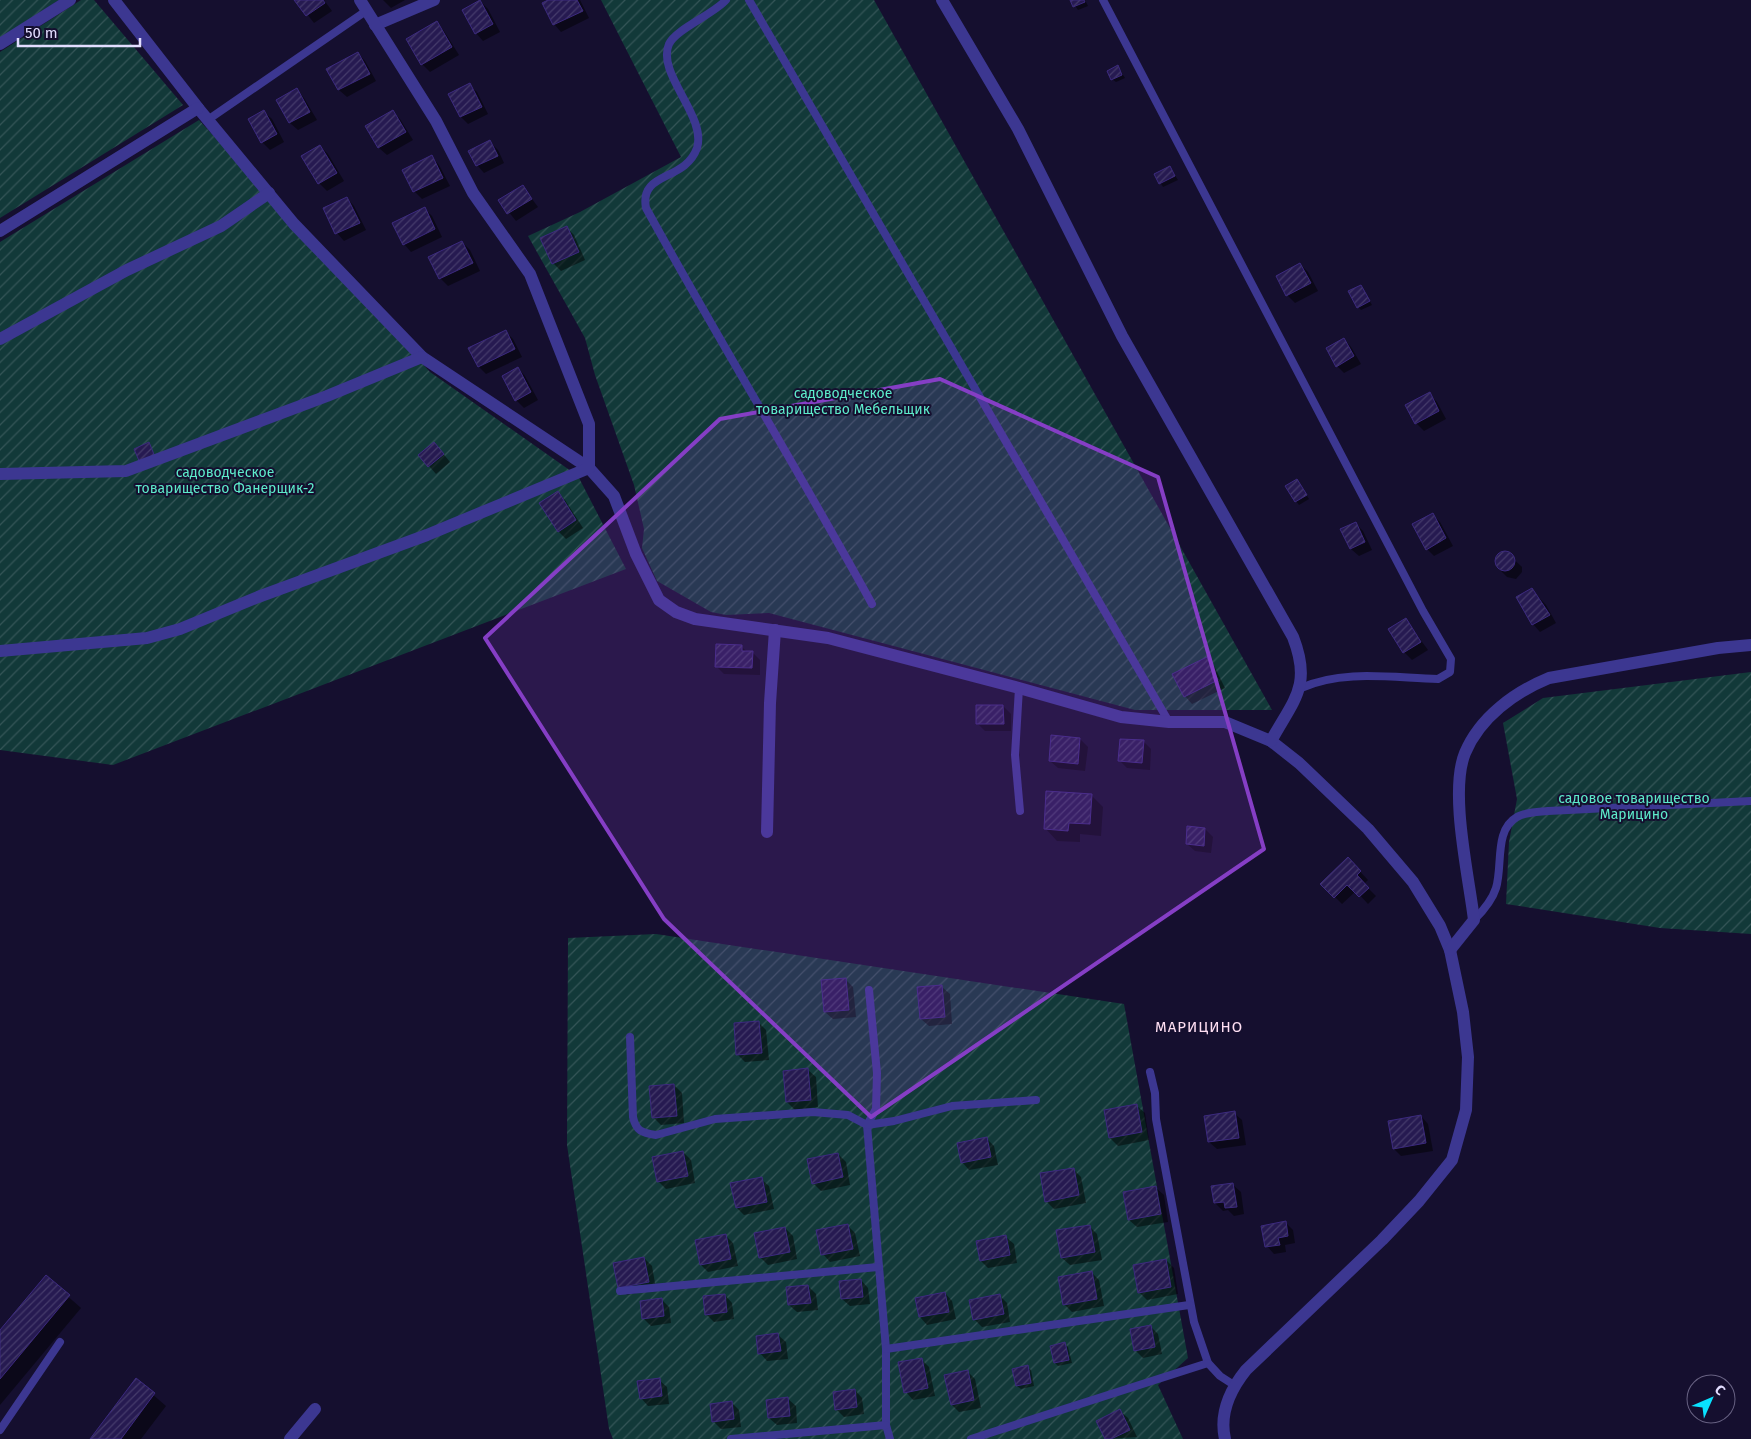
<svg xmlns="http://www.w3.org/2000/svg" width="1751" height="1439" viewBox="0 0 1751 1439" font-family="'Fira Sans',sans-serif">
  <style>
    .garden { fill: url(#garden-furrows) }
    .shadow { fill: #0007 }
    .building { fill: url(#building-hatch); stroke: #3c2a7f }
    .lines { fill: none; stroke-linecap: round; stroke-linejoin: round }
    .lane { stroke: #3c3791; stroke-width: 8 }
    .street { stroke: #3c3791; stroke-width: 12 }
    .marked { fill: #853ec5; fill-opacity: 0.2; stroke: #853ec5; stroke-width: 4; stroke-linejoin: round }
    .labels { text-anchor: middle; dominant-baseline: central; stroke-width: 4; stroke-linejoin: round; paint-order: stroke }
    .park-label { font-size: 14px; fill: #5debca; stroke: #150f2f }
    .neighbourhood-label { font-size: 15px; letter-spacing: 1px; fill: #ffdff3; stroke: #150f2f }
  </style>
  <defs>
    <pattern id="garden-furrows" width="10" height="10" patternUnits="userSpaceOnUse" patternTransform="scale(1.25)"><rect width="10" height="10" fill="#123939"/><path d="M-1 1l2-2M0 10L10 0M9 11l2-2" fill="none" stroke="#345557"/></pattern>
    <pattern id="building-hatch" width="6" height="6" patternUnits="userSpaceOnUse" patternTransform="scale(1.25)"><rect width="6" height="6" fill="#261a51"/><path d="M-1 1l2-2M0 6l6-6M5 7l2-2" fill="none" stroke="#453b6b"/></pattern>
  </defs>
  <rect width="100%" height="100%" fill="#150f2f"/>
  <g class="garden">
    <polygon points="0,0 59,0 0,38"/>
    <polygon points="81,0 94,0 183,105 0,218 0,52"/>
    <polygon points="601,0 874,0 1272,710 1135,710 769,613 726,615 711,612 657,581 642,548 644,529 634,485 595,375 585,338 528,236 580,212 681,157"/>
    <polygon points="199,120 430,372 578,476 626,569 113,765 0,750 0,242"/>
    <polygon points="1751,672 1751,934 1660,928 1506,904 1509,842 1517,799 1503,723 1543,698"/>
    <polygon points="656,934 1124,1004 1188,1358 1158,1385 1183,1439 613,1439 609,1429 567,1145 568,938"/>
  </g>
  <g class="shadow">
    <polygon points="296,0 324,0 332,11 314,23"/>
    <polygon points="383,0 405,0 391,8"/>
    <polygon points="551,0 580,0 589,18 561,32 554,24"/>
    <polygon points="1071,0 1085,0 1088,6 1078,10"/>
    <polygon points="480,1 488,9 500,32 483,41 476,33"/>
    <polygon points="437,23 444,31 459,55 430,72 422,64"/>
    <polygon points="358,53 365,61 376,81 347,97 339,90 328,69"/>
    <polygon points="1118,67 1125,78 1116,82 1112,79"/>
    <polygon points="469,85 477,92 488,114 468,124 461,117 450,94"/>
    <polygon points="297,90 304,98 317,120 298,130 290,123 278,100"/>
    <polygon points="392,111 400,119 413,140 387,155 379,148 367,127"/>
    <polygon points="264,112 272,119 284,142 270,150 262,142"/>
    <polygon points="490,142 498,150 504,163 484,173 477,165"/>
    <polygon points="320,146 328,154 344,181 327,191 319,183"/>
    <polygon points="432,157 439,165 450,186 422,199 414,191"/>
    <polygon points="1170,168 1178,180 1163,187 1156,175"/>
    <polygon points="523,187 538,207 516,221 500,201"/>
    <polygon points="347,198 354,206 366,230 344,241 337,233 324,209"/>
    <polygon points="424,208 432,216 442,237 411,252 404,244"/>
    <polygon points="566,227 574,235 585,260 561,271 553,263"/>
    <polygon points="462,242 470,250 480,271 448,286 440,278"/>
    <polygon points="1300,264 1308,272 1318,291 1295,303 1287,295"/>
    <polygon points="1361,286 1372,305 1361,310 1358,307"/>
    <polygon points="505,331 513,339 522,357 486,374 479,367 470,348"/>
    <polygon points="1344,339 1351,347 1361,364 1344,373 1337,366"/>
    <polygon points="518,368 525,376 538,400 524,408 516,400"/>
    <polygon points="1429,394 1437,402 1446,419 1424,431 1416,423"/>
    <polygon points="441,451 450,462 436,474 429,466"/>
    <polygon points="1297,480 1309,499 1299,505 1296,501"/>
    <polygon points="558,493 565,500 583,528 566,539 558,531"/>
    <polygon points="1433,515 1440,522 1453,546 1434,556 1427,549"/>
    <polygon points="1355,523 1363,531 1372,550 1359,556 1351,549 1342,530"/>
    <polygon points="1506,552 1522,567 1522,572 1516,579 1507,577 1499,569 1496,560 1502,553"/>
    <polygon points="1532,590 1546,605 1556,623 1540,632 1533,624"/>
    <polygon points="1406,620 1428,650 1412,660 1404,652"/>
    <polygon points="741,646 747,652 752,652 760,660 760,675 724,674 716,666"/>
    <polygon points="1207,658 1214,666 1225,688 1192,704 1185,696"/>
    <polygon points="1003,706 1011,714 1011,731 985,731 978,724"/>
    <polygon points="1080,739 1088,747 1085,771 1058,768 1050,761"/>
    <polygon points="1143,741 1151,749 1150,770 1127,768 1120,761"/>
    <polygon points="1091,795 1103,807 1101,836 1080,834 1080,842 1057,841 1046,829"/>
    <polygon points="1205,829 1213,837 1211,853 1195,851 1187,844"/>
    <polygon points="1348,859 1368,880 1364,884 1376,896 1368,904 1356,891 1342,904 1322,884"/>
    <polygon points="845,979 853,987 856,1017 833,1019 825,1012"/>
    <polygon points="942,987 950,994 952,1024 929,1026 921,1019"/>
    <polygon points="758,1022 766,1030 769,1060 745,1062 738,1055"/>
    <polygon points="808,1070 816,1077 818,1107 795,1110 787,1102 785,1072"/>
    <polygon points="674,1085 682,1093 684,1123 661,1125 653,1117"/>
    <polygon points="1137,1106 1145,1113 1149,1140 1118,1146 1110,1138 1105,1111"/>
    <polygon points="1234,1113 1242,1120 1246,1145 1217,1149 1209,1142"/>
    <polygon points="1421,1116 1428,1124 1433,1151 1401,1156 1394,1149"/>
    <polygon points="987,1139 994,1146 998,1165 969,1170 962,1162"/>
    <polygon points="683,1152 691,1160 695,1183 666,1189 658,1181"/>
    <polygon points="838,1154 846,1162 850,1185 821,1191 813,1183"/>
    <polygon points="1073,1169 1081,1177 1086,1203 1054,1209 1046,1201"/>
    <polygon points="761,1179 769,1186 774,1209 744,1215 737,1208"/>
    <polygon points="1233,1185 1241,1192 1244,1214 1234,1216 1228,1210 1223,1211 1215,1203"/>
    <polygon points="1156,1188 1164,1195 1168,1222 1137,1227 1129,1220"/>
    <polygon points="1285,1222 1293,1230 1295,1243 1285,1245 1286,1252 1274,1254 1267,1246"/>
    <polygon points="847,1225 855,1233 860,1256 830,1262 823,1254"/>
    <polygon points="1089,1226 1097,1234 1102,1260 1070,1265 1062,1258 1058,1231"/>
    <polygon points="785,1228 793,1236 797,1259 768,1265 760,1257"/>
    <polygon points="726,1236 733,1243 738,1266 708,1272 701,1265"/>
    <polygon points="1006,1237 1014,1244 1017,1263 988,1268 981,1261"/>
    <polygon points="644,1258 652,1266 656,1289 627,1295 619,1287"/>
    <polygon points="1166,1260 1174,1268 1178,1294 1147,1300 1139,1292"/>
    <polygon points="1091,1272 1099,1280 1104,1306 1072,1312 1064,1304"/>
    <polygon points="46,1277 81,1308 0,1405 0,1332"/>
    <polygon points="861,1280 868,1288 870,1304 850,1306 842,1299"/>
    <polygon points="808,1286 816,1294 818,1310 797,1312 789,1305"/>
    <polygon points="945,1293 952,1301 956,1319 927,1325 920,1317"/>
    <polygon points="725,1295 732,1303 734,1319 714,1322 706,1314"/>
    <polygon points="999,1295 1007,1303 1010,1322 982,1327 974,1319"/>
    <polygon points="661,1299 669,1307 671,1323 651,1326 643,1318"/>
    <polygon points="1150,1326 1158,1334 1162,1354 1143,1358 1135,1350"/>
    <polygon points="778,1335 786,1342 788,1359 767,1361 760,1353"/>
    <polygon points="1065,1344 1068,1347 1072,1363 1058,1366 1055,1363"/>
    <polygon points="921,1359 929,1367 935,1396 913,1400 906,1392"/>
    <polygon points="1027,1367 1031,1370 1034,1386 1021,1389 1017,1386"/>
    <polygon points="967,1371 975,1379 981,1408 959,1412 952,1405"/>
    <polygon points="136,1380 166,1406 141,1439 92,1439"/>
    <polygon points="659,1380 667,1387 669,1404 648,1406 641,1398"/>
    <polygon points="855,1390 862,1398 864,1414 844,1417 836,1409"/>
    <polygon points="788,1399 796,1406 797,1423 777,1425 769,1418"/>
    <polygon points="732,1403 739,1410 741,1427 721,1429 713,1421"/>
    <polygon points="1120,1411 1128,1418 1137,1437 1106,1439"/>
  </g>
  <g class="building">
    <polygon points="294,0 323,0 325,3 306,16"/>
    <polygon points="480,0 493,24 475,34 462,10"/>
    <polygon points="548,0 577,0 583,11 553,25 542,3"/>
    <polygon points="1070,0 1084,0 1085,2 1073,7"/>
    <polygon points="437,21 452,47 421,65 406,39"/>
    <polygon points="358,52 370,74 338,90 326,69"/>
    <polygon points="1118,65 1122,75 1111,80 1107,71"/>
    <polygon points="470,83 482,107 460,117 448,94"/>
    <polygon points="297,88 310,112 289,123 276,100"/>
    <polygon points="264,110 277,134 261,143 248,119"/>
    <polygon points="393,110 406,132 378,148 365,126"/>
    <polygon points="490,140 498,156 476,166 468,151"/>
    <polygon points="320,145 337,173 318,184 301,156"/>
    <polygon points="432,155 443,178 413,192 402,170"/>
    <polygon points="1170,166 1175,176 1159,184 1154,174"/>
    <polygon points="523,185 532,199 507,214 498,200"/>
    <polygon points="347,197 360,223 335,234 323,208"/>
    <polygon points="425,207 435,229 403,245 392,223"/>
    <polygon points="567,226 579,252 552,264 540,238"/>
    <polygon points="462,241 473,263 439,279 428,257"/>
    <polygon points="1300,263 1311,283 1286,296 1276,276"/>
    <polygon points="1361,285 1370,301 1357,308 1348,291"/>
    <polygon points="506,330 515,349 478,367 468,348"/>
    <polygon points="1344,338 1354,356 1336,367 1326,348"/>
    <polygon points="518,367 531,392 515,401 502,376"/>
    <polygon points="1430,392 1439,411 1415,424 1405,405"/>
    <polygon points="149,442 155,457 140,463 134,449"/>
    <polygon points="434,442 444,454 428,467 418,455"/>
    <polygon points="1297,479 1307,495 1295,502 1285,486"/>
    <polygon points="558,491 576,520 558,532 539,503"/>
    <polygon points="1433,513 1446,538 1426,550 1412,524"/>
    <polygon points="1356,522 1365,542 1350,549 1340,529"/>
    <circle cx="1505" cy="561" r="10"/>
    <polygon points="1532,588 1550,615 1532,625 1516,597"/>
    <polygon points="1406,618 1421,642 1403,653 1388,629"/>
    <polygon points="716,644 742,645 742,651 753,651 752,668 715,667"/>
    <polygon points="1207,657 1218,680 1184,697 1172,674"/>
    <polygon points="976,705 1003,705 1004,724 976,724"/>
    <polygon points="1051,735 1080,738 1078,764 1049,761"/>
    <polygon points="1120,739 1144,740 1142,763 1118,761"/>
    <polygon points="1046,791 1092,794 1090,824 1069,823 1068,831 1044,829"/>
    <polygon points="1187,826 1205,828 1204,846 1186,844"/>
    <polygon points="1348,857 1361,871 1357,875 1369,888 1359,897 1347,885 1334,898 1320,884"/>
    <polygon points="846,978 849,1010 824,1012 821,980"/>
    <polygon points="942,985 945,1017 920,1019 917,987"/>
    <polygon points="759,1021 762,1053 736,1055 734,1023"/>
    <polygon points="808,1068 811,1100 786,1102 783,1071"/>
    <polygon points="674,1084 677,1116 652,1118 649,1086"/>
    <polygon points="1137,1104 1142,1132 1109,1138 1104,1110"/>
    <polygon points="1235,1111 1239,1138 1208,1142 1204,1116"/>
    <polygon points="1421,1115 1426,1143 1393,1149 1388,1121"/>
    <polygon points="987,1137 991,1157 961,1163 957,1143"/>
    <polygon points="683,1151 688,1176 657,1182 652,1157"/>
    <polygon points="838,1153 843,1177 812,1184 807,1159"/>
    <polygon points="1074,1168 1079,1195 1045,1202 1040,1173"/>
    <polygon points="762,1177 767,1202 736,1208 730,1183"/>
    <polygon points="1233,1183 1237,1207 1225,1208 1224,1202 1214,1203 1211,1186"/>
    <polygon points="1156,1186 1161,1214 1128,1220 1123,1192"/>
    <polygon points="1286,1221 1288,1236 1278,1238 1280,1245 1265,1247 1261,1226"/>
    <polygon points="848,1224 853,1249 821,1255 816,1230"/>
    <polygon points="1090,1225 1095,1252 1061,1258 1056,1230"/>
    <polygon points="785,1227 790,1252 759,1258 754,1233"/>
    <polygon points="726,1234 731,1259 700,1265 695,1240"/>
    <polygon points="1006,1235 1010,1255 980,1261 976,1241"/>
    <polygon points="644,1257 649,1282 618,1288 613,1263"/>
    <polygon points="1166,1259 1171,1287 1138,1293 1133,1265"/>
    <polygon points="1092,1271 1097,1299 1063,1305 1058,1277"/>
    <polygon points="46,1275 70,1295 0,1379 0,1330"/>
    <polygon points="861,1279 863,1297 841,1299 839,1281"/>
    <polygon points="808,1285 811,1303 788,1305 786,1287"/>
    <polygon points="945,1292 949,1312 919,1317 915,1298"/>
    <polygon points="725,1294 727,1312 705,1315 703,1296"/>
    <polygon points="1000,1294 1004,1314 973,1320 969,1300"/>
    <polygon points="662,1298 664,1316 642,1319 640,1301"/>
    <polygon points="1151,1325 1155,1347 1134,1351 1130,1329"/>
    <polygon points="778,1333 781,1351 758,1354 756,1336"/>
    <polygon points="1065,1342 1069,1360 1054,1363 1050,1346"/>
    <polygon points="922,1358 928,1388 904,1393 898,1362"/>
    <polygon points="1028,1365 1031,1383 1016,1386 1012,1369"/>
    <polygon points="968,1370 974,1400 951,1405 944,1375"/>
    <polygon points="136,1378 155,1393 121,1439 90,1439"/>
    <polygon points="660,1378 662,1396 640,1399 637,1381"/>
    <polygon points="855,1389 857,1407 835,1410 833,1392"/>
    <polygon points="788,1397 790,1416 768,1418 766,1400"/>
    <polygon points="732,1401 734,1419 712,1422 710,1404"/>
    <polygon points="1120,1409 1130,1430 1111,1439 1105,1439 1096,1421"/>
  </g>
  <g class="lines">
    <g class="lane">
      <path d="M726 0C714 14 676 29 669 44 656 74 707 116 697 148 685 182 639 171 646 208 719 341 799 471 872 604"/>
      <polyline points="749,0 1169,722"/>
      <path d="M1103 0 1423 611 1451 659 1450 672 1438 679C1393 678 1343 669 1301 688"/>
      <polyline points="209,119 366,11"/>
      <polyline points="1019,688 1015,755 1020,811"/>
      <path d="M1474 920C1483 911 1492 901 1496 888 1503 865 1494 830 1517 817 1525 812 1539 812 1548 811L1751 801"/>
      <polyline points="869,990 877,1073 876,1109 867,1125 886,1349 886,1425 890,1439"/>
      <path d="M630 1037 633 1117C636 1131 642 1133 656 1135L715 1119 813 1112 848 1115 867 1125 894 1121 952 1106 1036 1100"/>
      <polyline points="1150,1072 1155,1093 1156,1119 1194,1322 1208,1363 1220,1376 1234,1385"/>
      <polyline points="620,1291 878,1267"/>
      <polyline points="886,1349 1189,1305"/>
      <polyline points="0,1430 60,1342"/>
      <polyline points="731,1439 886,1425"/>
      <polyline points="971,1439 1208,1363"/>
    </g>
    <g class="street">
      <path d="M114 0 198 108 294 224 422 357 589 468 614 496 636 554 659 600 676 612 695 619 828 638 1019 688 1121 717 1169 722H1225L1271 741 1299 763 1368 829 1413 882 1440 926 1450 950 1463 1012 1468 1057 1466 1110 1452 1160 1419 1201 1382 1240 1246 1370C1230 1390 1219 1413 1225 1439"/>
      <path d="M942 0 1018 129 1122 336 1293 637C1312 686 1294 699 1271 741"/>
      <polyline points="375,25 434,0"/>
      <polyline points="0,44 70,0"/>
      <polyline points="0,231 198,108"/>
      <polyline points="0,339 127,270 221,226 269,193"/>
      <polyline points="0,474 126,471 327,396 422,357"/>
      <polyline points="0,651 147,638 180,629 258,597 427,535 589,468 589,424 530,274 473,193 436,121 360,0"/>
      <polyline points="767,832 770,703 775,630"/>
      <path d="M1450 950 1474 920C1469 877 1449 792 1465 753 1480 717 1515 692 1549 678L1718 648 1751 645"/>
      <polyline points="290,1439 315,1409"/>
    </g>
  </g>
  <path class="marked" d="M940 379 1158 477 1264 849 871 1117 664 919 485 638 720 419Z"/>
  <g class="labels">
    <g class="park-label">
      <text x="843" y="393">садоводческое<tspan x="843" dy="16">товарищество Мебельщик</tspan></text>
      <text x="225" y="472">садоводческое<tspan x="225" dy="16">товарищество Фанерщик-2</tspan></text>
      <text x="1634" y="798">садовое товарищество<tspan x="1634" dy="16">Марицино</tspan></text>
    </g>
    <g class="neighbourhood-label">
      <text x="1199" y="1027">МАРИЦИНО</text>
    </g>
  </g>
  <g transform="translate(1711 1399) rotate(45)"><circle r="24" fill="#150f2f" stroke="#676182"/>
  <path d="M0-4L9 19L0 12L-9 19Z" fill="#09e2ff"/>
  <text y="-8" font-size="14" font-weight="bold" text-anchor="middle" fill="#e2ddff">С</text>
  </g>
  <path d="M18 38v8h122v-8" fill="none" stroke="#e2ddff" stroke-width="2.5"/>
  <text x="25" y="38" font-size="15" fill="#e2ddff" stroke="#150f2f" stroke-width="4" paint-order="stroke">50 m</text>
</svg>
